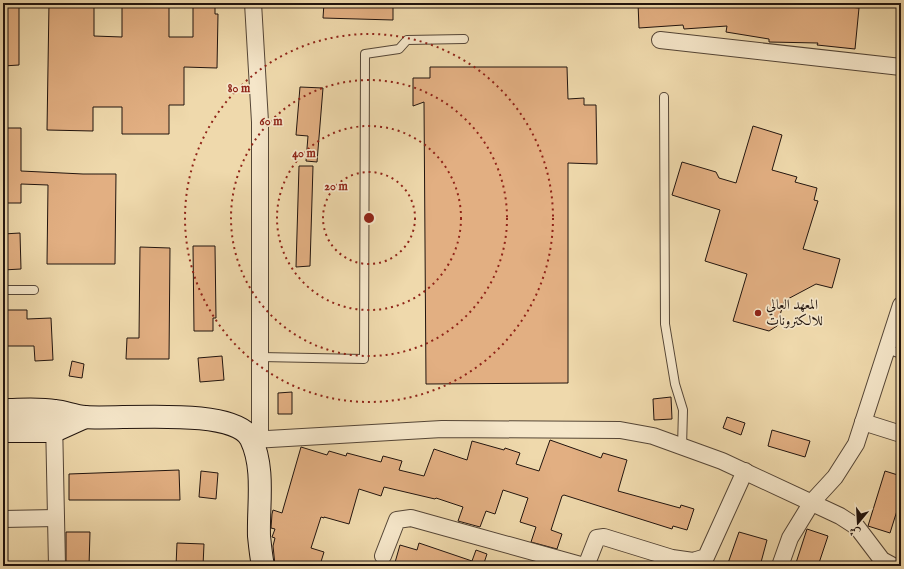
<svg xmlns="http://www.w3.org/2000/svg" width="904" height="569" viewBox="0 0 904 569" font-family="'IM FELL English',Amiri,serif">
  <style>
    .building { fill: #e2af82; stroke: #21140e }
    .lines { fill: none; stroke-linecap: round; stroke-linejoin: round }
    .lane-casing { stroke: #544536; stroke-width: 10 }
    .street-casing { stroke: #544536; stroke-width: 18 }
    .secondary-casing { stroke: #21140e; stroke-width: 24 }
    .lane { stroke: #f5e6c9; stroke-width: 8 }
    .street { stroke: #f5e6c9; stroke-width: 16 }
    .secondary { stroke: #f5e6c9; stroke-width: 22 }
    .ring { fill: none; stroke: #8f2418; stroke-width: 2; stroke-dasharray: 2 4 }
    .poi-dot { fill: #8f2418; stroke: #f5e6c9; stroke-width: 1.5 }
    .labels { text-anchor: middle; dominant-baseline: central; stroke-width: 3.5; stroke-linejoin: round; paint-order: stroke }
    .poi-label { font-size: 14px; fill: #21140e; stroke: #f5e6c9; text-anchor: start }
    .centre { fill: #8f2418; stroke: #f5e6c9; stroke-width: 2 }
    .ring-label { font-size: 12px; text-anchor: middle; font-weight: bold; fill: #8f2418; stroke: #f5e6c9; stroke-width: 3.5; stroke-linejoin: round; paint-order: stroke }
  </style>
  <rect width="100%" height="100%" fill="#efd9ac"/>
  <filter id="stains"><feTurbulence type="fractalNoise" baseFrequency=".005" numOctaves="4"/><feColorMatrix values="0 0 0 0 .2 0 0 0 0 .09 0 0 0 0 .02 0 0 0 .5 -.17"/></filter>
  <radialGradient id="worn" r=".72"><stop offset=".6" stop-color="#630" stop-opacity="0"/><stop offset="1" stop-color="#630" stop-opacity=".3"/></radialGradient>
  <g class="building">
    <polygon points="3,3 19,3 19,65 3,66"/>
    <polygon points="49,3 94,3 94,36 122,37 122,3 169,3 169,37 193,37 193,3 215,3 215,14 218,14 217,68 184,67 184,105 169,105 169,134 122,134 122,107 93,107 93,131 47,130"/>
    <polygon points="324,3 393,3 393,20 323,18"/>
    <polygon points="638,3 756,3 755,7 822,7 822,4 859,8 855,49 817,45 818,43 769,42 769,39 726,32 727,26 684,29 683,25 639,28"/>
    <polygon points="430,67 567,67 568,99 584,98 584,105 596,105 597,164 568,163 568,383 426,384 424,102 413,106 413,78 430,78"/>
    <polygon points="300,87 323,88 317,162 306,161 308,136 296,135"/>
    <polygon points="753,126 782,135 772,170 797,177 795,182 817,188 814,200 818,201 803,249 840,259 832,288 816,284 784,301 777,326 769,331 733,321 747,274 705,261 720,210 672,195 682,162 716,172 719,178 736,183"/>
    <polygon points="3,128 21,128 21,171 83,174 116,174 115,264 47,264 48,185 21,184 21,203 3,203"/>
    <polygon points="299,166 313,166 310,266 296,267"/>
    <polygon points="20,233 21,269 3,270 3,234"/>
    <polygon points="193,246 215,246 216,318 213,318 213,331 194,331"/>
    <polygon points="140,247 170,248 169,359 126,359 127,338 139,338"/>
    <polygon points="3,310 27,310 27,319 51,318 53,360 35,361 34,346 3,346"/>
    <polygon points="222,356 224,380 200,382 198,358"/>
    <polygon points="72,361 84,364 82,378 69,376"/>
    <polygon points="292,392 292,414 278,414 278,393"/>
    <polygon points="671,397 672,419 654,420 653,399"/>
    <polygon points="727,417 745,423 741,435 723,428"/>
    <polygon points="772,430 810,441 805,457 768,446"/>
    <polygon points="550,440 601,458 603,453 627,460 618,491 680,508 681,505 694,509 687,530 673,526 672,529 564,495 562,496 551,530 562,534 557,549 531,542 536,527 520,522 528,498 503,490 495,514 486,511 480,527 458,521 463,507 436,498 435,499 384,487 381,496 359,489 349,524 324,517 324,518 321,517 311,548 324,552 320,565 311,563 310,566 275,565 273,546 275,538 272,537 275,529 271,528 272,514 273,510 282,513 301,447 327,455 329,451 346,456 347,453 381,462 383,456 402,461 399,470 424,476 434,449 467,460 472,441 504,450 505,448 520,453 516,464 539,471"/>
    <polygon points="179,470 180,500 69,500 69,474"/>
    <polygon points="201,471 218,473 216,499 199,497"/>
    <polygon points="885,471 901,476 901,498 890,533 868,526"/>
    <polygon points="807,529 828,536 818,566 795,566"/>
    <polygon points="66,532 90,532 89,566 66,566"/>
    <polygon points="739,532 767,540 760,566 727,566"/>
    <polygon points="177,543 204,544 203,566 176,566"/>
    <polygon points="419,543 472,561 476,550 487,554 483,566 394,566 400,545 417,550"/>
  </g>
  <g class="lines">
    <g class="lane-casing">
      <g id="lane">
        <polyline points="664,97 665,324 675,384 683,410 682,447"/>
        <polyline points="3,290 34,290"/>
        <polyline points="887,349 901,354"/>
        <polyline points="261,357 364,359 365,54 399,49 407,40 464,39"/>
      </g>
    </g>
    <g class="street-casing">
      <g id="street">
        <polyline points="253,3 260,122 260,440"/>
        <polyline points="660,40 901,67"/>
        <polyline points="54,420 57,566"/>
        <polyline points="863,422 901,434"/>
        <polyline points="252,440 442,429 620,430 653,436 722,461 840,516 857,527 882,560 893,566"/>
        <polyline points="3,519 56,518"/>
        <polyline points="383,556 397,520 411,518 584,566"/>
        <polyline points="586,566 597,538 604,537 672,558 693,561 706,557 745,471"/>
        <polyline points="780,566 790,538 812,502 835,477 856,444 901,305"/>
      </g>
    </g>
    <g class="secondary-casing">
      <g id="secondary">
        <path d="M3 410C20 410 38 408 55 411 65 412 74 416 85 417 118 420 235 406 251 439 265 468 258 505 259 536 260 546 261 556 263 566"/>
        <polyline points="3,431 54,431 85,417"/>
      </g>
    </g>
    <use href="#lane" class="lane"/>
    <use href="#street" class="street"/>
    <use href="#secondary" class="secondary"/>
  </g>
  <g class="ring">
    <circle cx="369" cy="218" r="46"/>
    <circle cx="369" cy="218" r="92"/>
    <circle cx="369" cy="218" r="138"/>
    <circle cx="369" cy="218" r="184"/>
  </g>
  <circle class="poi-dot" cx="758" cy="313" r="4"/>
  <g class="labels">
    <g class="poi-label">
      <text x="766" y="305">المعهد العالي<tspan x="766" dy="16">للالكترونات</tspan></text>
    </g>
  </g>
  <circle cx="369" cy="218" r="6" class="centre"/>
  <g class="ring-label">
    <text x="239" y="92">80 m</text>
    <text x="271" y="125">60 m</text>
    <text x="304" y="157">40 m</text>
    <text x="336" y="190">20 m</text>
  </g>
  <rect width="904" height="569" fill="none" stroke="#efd9ac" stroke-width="16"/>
  <rect x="4" y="4" width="896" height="561" fill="none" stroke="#21140e" stroke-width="2"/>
  <rect x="8" y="8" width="888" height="553" fill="none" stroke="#21140e"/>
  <g transform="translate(858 523) rotate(198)" stroke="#f5e6c9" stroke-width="3" paint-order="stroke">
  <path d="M0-3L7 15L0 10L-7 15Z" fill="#21140e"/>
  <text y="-6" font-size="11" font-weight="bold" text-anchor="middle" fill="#21140e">ش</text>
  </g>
  <rect width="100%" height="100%" filter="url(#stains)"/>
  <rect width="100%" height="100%" fill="url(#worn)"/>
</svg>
